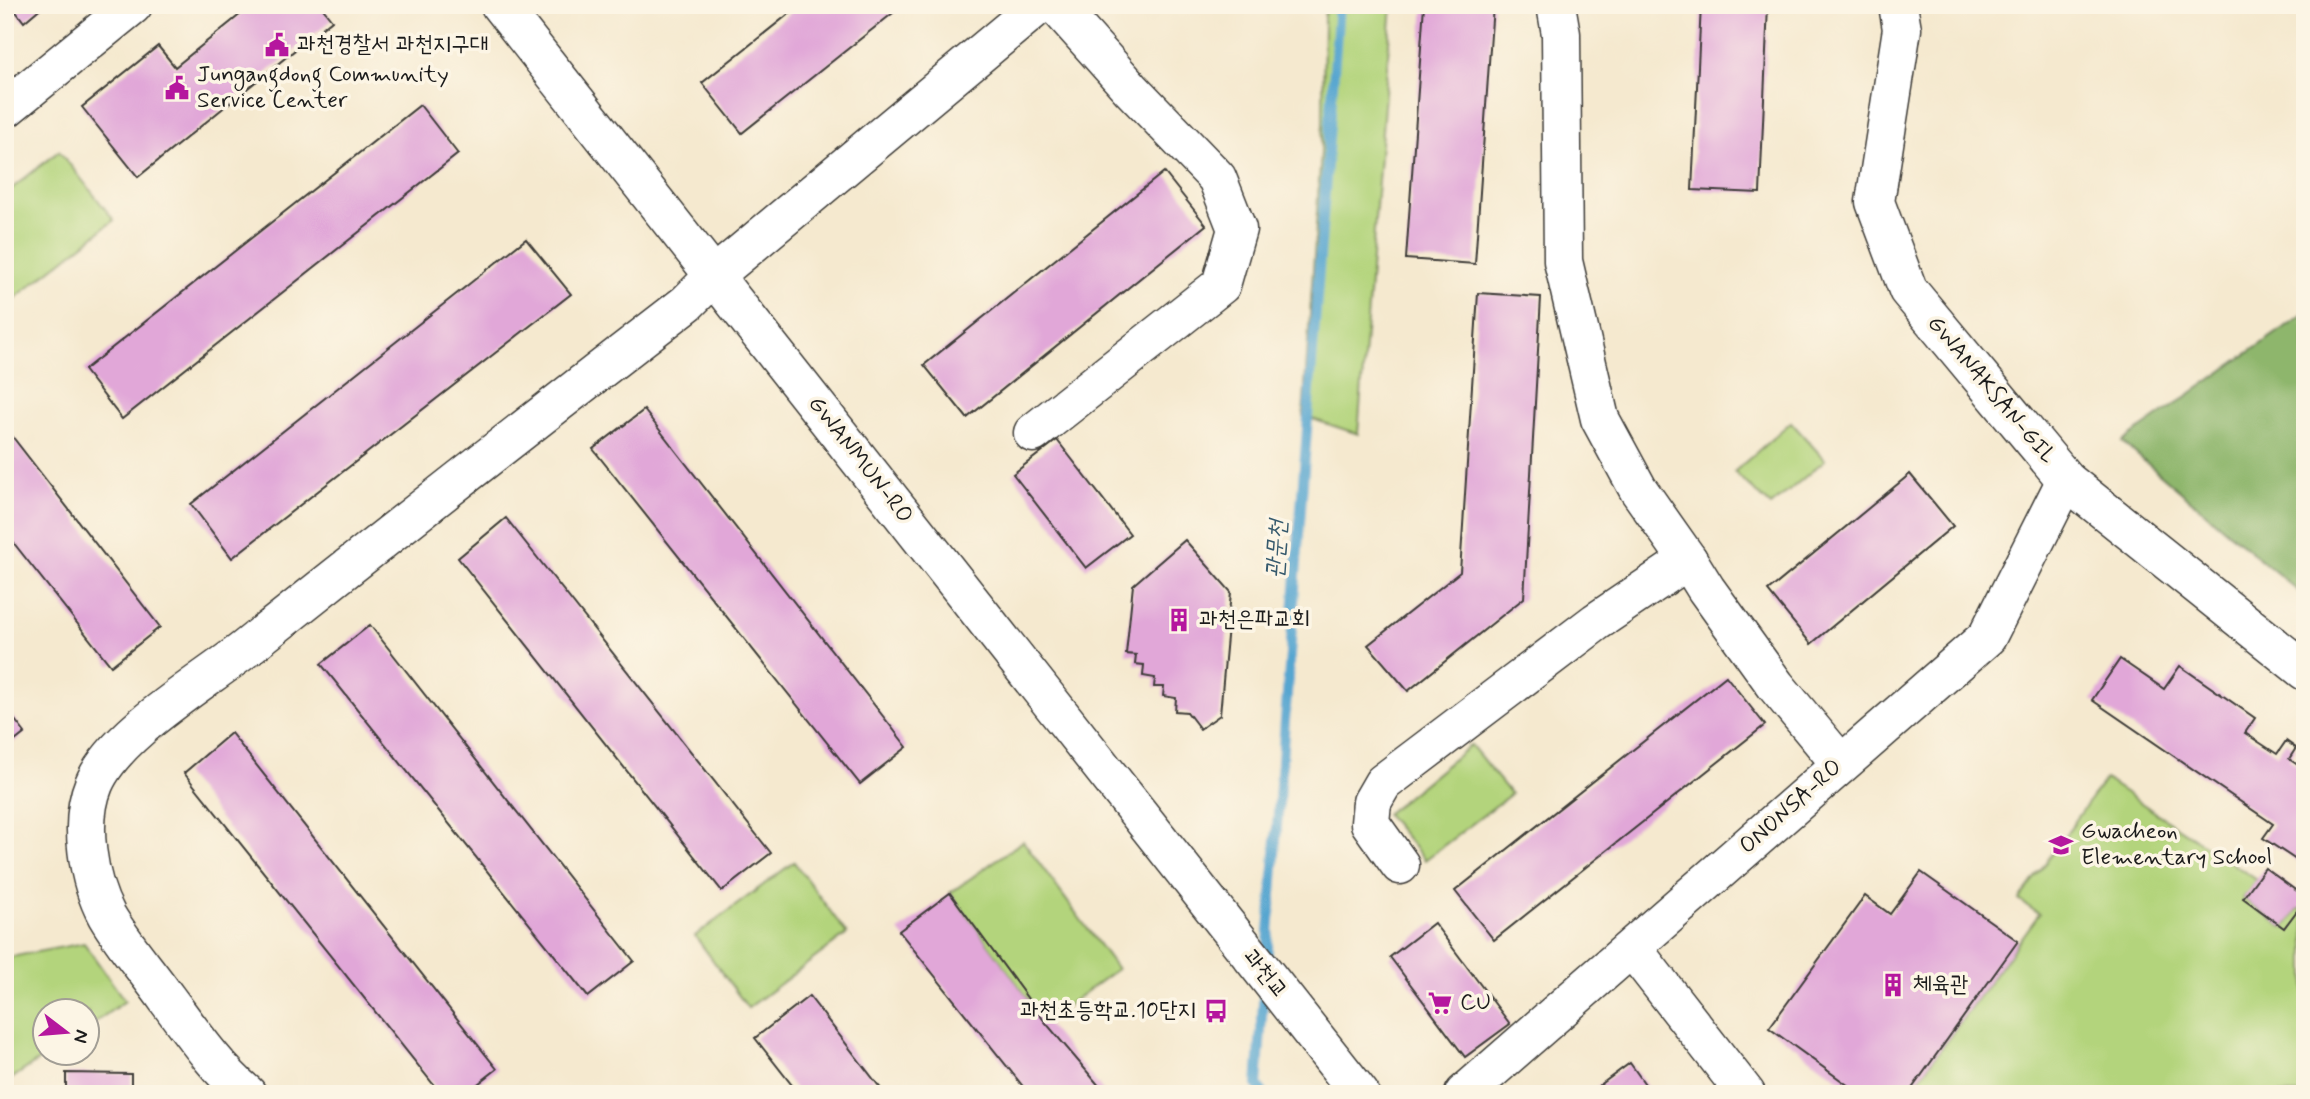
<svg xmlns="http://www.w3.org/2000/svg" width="2310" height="1099" viewBox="0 0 2310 1099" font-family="Mynerve,'Poor Story',sans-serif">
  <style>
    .green { fill: #b3d47c; stroke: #68784c; stroke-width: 2 }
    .forest { fill: #8eb66c; stroke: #556944; stroke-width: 2 }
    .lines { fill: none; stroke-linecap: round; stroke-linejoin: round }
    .stream { stroke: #56a6d0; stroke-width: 10 }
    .building { fill: #e1a7d8 }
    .street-casing { stroke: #3d3b37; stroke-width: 41 }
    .secondary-casing { stroke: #3d3b37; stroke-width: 41 }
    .street { stroke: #fff; stroke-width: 38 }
    .secondary { stroke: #fff; stroke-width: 38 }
    .labels { text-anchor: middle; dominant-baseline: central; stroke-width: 7; stroke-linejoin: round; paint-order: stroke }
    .poi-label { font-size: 23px; fill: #1c1c1c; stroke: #fcf5e5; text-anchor: start }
    .street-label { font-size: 23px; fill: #1c1c1c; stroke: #fcf5e5 }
    .water-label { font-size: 24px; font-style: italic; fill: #365a6d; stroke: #fcf5e5 }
  </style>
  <rect width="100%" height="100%" fill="#fcf5e5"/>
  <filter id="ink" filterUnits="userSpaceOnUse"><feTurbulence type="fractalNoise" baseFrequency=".0143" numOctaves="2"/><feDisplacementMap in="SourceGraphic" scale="14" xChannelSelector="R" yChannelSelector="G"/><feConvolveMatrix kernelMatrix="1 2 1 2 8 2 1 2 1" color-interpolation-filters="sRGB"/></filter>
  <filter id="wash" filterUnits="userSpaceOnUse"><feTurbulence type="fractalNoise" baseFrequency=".00686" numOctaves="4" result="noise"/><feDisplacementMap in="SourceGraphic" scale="28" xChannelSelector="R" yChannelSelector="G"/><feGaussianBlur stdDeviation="1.57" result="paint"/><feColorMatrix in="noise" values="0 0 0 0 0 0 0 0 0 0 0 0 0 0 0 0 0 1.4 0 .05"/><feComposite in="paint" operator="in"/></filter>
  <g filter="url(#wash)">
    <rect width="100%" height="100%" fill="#f5e9cf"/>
    <g class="green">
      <polygon points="1327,5 1392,5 1358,434 1303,416 1323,124 1324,16"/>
      <polygon points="59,151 114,220 5,306 5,194"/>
      <polygon points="1791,422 1825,460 1771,506 1734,472"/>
      <polygon points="1471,745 1511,794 1425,860 1386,814"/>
      <polygon points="2105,779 2257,880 2243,898 2284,928 2299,908 2305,911 2305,1094 1908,1094 2039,914 2019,900"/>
      <polygon points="1023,841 1117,969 1045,1022 950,893"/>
      <polygon points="794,862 847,934 748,1008 695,936"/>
      <polygon points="84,943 125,1001 88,1027 88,1012 46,1012 46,1054 48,1054 5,1083 5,958"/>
    </g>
    <polygon class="forest" points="2305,313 2305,597 2122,442"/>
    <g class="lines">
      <g class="stream">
        <polyline points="1267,959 1339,5"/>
        <polyline points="1264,1094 1257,1085 1264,989"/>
      </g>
    </g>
    <g id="blocks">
      <g class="building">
        <polygon points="11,5 44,5 24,22"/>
        <polygon points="252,5 320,5 332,20 138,177 82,107 158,46 175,67"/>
        <polygon points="800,5 903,5 742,133 702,83"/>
        <polygon points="1424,5 1493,5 1475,264 1406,259"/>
        <polygon points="1701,5 1768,5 1760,193 1692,190"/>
        <polygon points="420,105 458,154 122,419 84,370"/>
        <polygon points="1164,172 1206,225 967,418 924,365"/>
        <polygon points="526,239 571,294 232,558 191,504"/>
        <polygon points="1478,293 1541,297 1524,598 1408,691 1368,645 1460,572"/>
        <polygon points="644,410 907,747 860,784 593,449"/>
        <polygon points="5,427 160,627 111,666 5,532"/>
        <polygon points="1057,440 1130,534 1086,568 1013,474"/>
        <polygon points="1910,474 1953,526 1811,644 1768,591"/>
        <polygon points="506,518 771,853 722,891 458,558"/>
        <polygon points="1185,540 1231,592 1220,715 1200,729 1187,712 1175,711 1176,698 1163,696 1164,687 1154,687 1155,678 1143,676 1144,665 1135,664 1136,655 1126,654 1133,585"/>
        <polygon points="370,625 634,961 588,997 321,664"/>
        <polygon points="2120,659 2164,689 2180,666 2255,718 2245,733 2277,754 2286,741 2296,748 2289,759 2305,770 2305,866 2263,838 2273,824 2092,700"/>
        <polygon points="1726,676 1765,725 1494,940 1455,891"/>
        <polygon points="5,707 25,733 5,749"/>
        <polygon points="231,733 497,1069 465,1094 441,1094 184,773"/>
        <polygon points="2265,868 2305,897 2305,900 2284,928 2243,898"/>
        <polygon points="1921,872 2018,941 1908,1094 1860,1094 1769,1028 1865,896 1890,914"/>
        <polygon points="950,893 1045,1022 1106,1094 1029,1094 899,931"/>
        <polygon points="1434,923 1510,1024 1465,1057 1390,957"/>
        <polygon points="809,996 885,1094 799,1094 755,1038"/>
        <polygon points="1630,1063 1652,1094 1588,1094"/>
        <polygon points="66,1073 131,1074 131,1094 66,1094"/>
      </g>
    </g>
  </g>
  <g filter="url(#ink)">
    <use href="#blocks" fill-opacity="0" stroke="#3d3b37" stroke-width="2"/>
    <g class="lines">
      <g class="street-casing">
        <g id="street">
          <polyline points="1556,5 1561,34 1563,261 1600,419 1638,489 1688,560 1706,589 1776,686 1840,763"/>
          <polyline points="5,109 133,5"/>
          <polyline points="1033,433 1221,285 1237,229 1217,178 1131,89 1056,5"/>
          <polyline points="1400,865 1370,823 1372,802 1383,783 1596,622 1688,560"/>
          <polyline points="1632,948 1746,1094"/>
          <path d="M247 1094C216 1068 191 1031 167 999 148 972 124 945 107 916 88 881 78 822 94 784 115 734 202 683 245 649 392 532 539 417 687 303L715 275 1039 5"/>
        </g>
      </g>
      <g class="secondary-casing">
        <g id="secondary">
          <polyline points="500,5 1360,1094"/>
          <polyline points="1898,5 1902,29 1875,202 1908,290 2066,480 2305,671"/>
          <polyline points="1464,1094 1987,637 2066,480"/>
        </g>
      </g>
      <use href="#street" class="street"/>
      <use href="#secondary" class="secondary"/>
    </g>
  </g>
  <defs>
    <g id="civic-bare" transform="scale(1.89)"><path d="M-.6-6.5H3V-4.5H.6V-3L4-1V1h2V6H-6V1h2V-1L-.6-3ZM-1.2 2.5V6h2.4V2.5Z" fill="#b5179e" stroke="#fcf5e5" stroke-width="2.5" paint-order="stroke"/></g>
    <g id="building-bare" transform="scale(1.89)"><path d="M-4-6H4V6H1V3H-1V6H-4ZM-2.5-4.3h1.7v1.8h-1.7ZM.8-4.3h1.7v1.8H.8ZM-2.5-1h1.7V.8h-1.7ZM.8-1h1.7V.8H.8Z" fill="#b5179e" stroke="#fcf5e5" stroke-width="2.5" paint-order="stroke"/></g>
    <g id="school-bare" transform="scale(1.89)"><path d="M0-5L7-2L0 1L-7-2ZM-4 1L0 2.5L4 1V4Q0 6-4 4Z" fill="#b5179e" stroke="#fcf5e5" stroke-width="2.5" paint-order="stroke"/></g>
    <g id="supermarket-bare" transform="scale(1.89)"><path d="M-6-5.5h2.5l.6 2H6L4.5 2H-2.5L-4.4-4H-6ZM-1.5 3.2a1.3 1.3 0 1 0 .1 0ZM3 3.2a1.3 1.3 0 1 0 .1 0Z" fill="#b5179e" stroke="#fcf5e5" stroke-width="2.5" paint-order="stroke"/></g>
    <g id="bus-bare" transform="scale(1.89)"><path d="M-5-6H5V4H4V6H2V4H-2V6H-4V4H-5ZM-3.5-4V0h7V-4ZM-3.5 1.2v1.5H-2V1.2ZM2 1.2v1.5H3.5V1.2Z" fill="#b5179e" stroke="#fcf5e5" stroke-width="2.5" paint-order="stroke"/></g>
  </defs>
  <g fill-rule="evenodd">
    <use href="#civic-bare" x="277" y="45"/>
    <use href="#civic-bare" x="177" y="88"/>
    <use href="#building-bare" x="1179" y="620"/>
    <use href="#school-bare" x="2061" y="845"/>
    <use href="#building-bare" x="1893" y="985"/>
    <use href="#supermarket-bare" x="1440" y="1003"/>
    <use href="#bus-bare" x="1216" y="1011"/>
  </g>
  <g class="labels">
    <g class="poi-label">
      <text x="297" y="45">과천경찰서 과천지구대</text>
      <text x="197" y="75">Jungangdong Community<tspan x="197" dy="26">Service Center</tspan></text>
      <text x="1199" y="620">과천은파교회</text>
      <text x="2081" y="832">Gwacheon<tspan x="2081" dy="26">Elementary School</tspan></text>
      <text x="1913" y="985">체육관</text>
      <text x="1460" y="1003">CU</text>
      <text x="1196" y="1011" text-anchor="end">과천초등학교.10단지</text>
    </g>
    <g class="street-label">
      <text transform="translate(1991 390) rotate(50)">GWANAKSAN-GIL</text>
      <text transform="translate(860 460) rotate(52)">GWANMUN-RO</text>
      <text transform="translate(1791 807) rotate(-42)">ONONSA-RO</text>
      <text transform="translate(1265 974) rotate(51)">과천교</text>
    </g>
    <g class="water-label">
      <text transform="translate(1277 549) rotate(-86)">관문천</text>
    </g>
  </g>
  <rect width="2310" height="1099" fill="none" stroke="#fcf5e5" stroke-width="28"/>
  <g transform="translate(66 1032) rotate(106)"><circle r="33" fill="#fcf5e5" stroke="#a29e95" stroke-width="2"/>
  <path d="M0-5L12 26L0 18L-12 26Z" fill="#b5179e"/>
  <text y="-10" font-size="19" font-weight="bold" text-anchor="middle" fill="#1c1c1c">N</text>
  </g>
</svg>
